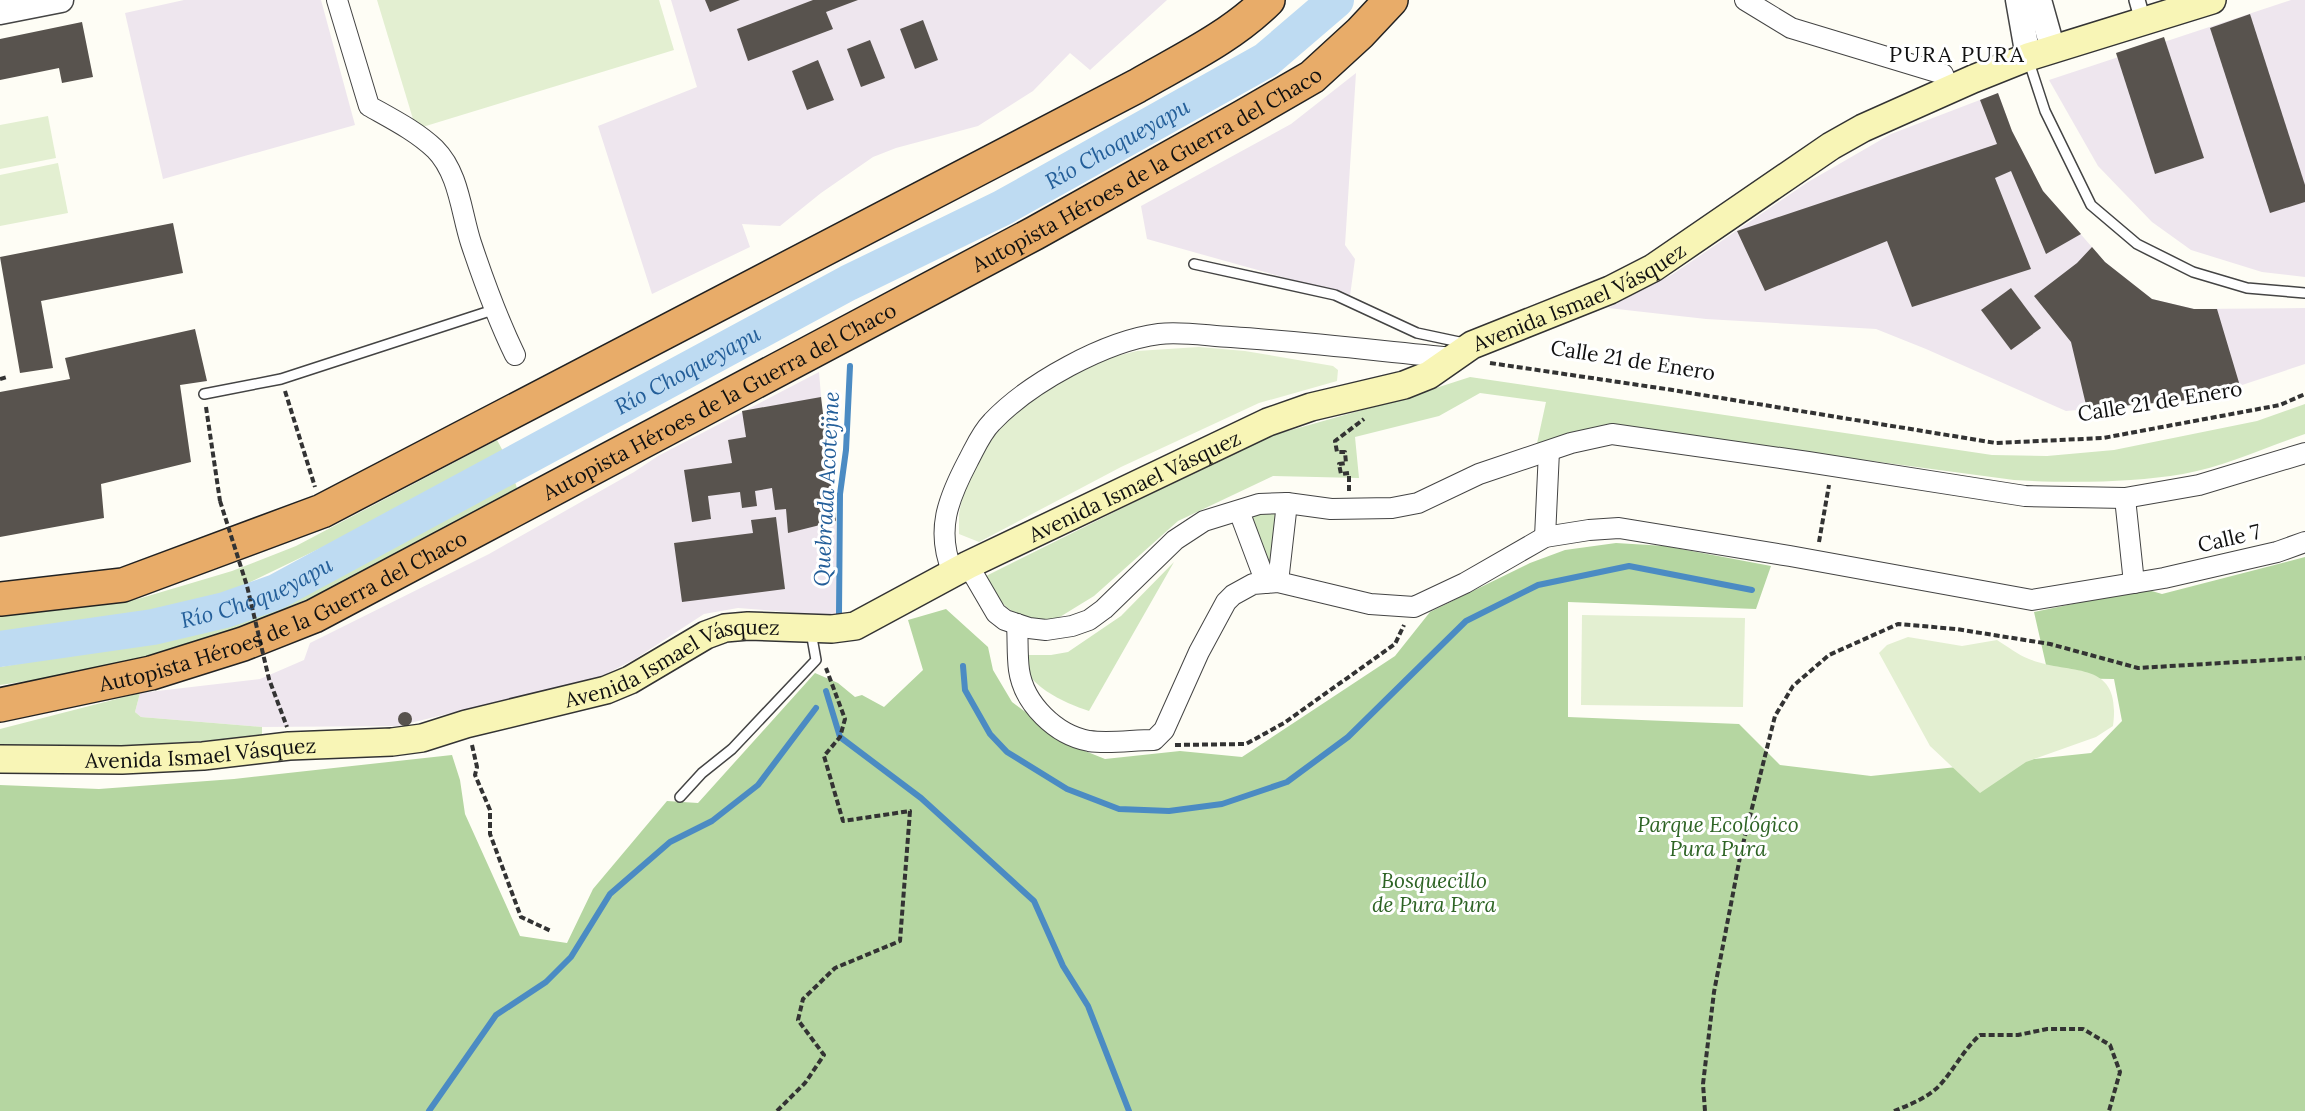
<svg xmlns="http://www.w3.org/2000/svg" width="2305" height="1111" viewBox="0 0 2305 1111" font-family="Lora,serif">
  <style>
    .industrial { fill: #eee6ee }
    .green { fill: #d2e7c0 }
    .forest { fill: #b5d6a1 }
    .pitch { fill: #e3efd1 }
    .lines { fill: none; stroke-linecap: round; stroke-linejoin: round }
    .stream { stroke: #4b8bc3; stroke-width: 6 }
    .river { stroke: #bedbf2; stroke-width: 36 }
    .building { fill: #58534e }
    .service-casing { stroke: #444; stroke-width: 12 }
    .pedestrian-casing { stroke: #444; stroke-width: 18 }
    .minor-casing { stroke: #444; stroke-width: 22 }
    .tertiary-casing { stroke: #444; stroke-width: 27 }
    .secondary-casing { stroke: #333; stroke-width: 30 }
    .motorway-casing { stroke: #222; stroke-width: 36 }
    .path { stroke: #333; stroke-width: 4; stroke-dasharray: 6 3; stroke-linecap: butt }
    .service { stroke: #fff; stroke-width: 9 }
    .pedestrian { stroke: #fff; stroke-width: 15 }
    .minor { stroke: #fff; stroke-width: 20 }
    .tertiary { stroke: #fff; stroke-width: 24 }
    .secondary { stroke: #f8f5b6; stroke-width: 27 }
    .motorway { stroke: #e8ac69; stroke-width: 33 }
    .path-bridge { stroke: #333; stroke-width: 4; stroke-dasharray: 6 3; stroke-linecap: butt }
    .labels { text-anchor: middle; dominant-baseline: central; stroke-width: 6; stroke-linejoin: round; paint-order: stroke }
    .street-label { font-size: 21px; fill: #111; stroke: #fff }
    .park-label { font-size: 21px; font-style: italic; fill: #2e6425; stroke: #fff }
    .neighbourhood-label { font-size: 22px; letter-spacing: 1.5px; fill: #111; stroke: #fff }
    .water-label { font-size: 22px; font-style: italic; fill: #235e99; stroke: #fff }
  </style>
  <rect width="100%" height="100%" fill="#fefdf5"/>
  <g class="industrial">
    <polygon points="184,0 321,0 355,125 163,179 125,13"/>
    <polygon points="671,0 1167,0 1090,70 1070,53 1033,91 978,126 896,148 873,157 821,193 780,226 742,224 750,247 652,294 598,126 697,87"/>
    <polygon points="2291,0 2305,0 2305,277 2262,272 2191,250 2152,222 2098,166 2049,80"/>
    <polygon points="1356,73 1345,245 1355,259 1350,296 1147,239 1141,206 1291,124"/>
    <polygon points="1998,93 2012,131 2043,191 2105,262 2152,299 2194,309 2305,308 2305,364 2200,399 2066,411 1926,349 1876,329 1706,319 1608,308 1673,274 1808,182 1891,134"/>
    <polygon points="819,372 824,431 836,521 836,616 738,608 704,614 635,659 602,676 398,726 262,727 141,717 135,712 140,693 260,679 304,660 310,643 489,554 634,472 658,456"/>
  </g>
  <g class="green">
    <path d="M1470 377 1992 455 2047 456 2114 450 2257 421 2305 404V434C2266 447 2223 467 2183 474 2131 483 2067 483 2014 480L1603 425 1536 448 1546 402 1480 393 1439 416 1355 437 1359 478 1273 476 1178 521 1094 596 1050 623C1011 615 1005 611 984 577L1263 438 1405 398Z"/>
    <polygon points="497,440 504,453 329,544 236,589 141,617 0,636 0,616 138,599 232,571 296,546"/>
    <polygon points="511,470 518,491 319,594 240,628 154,658 82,673 0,685 0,667 146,642 239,618"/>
    <polygon points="1278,511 1271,571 1250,516"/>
    <path d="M1174 562 1089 711C1064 703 1023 684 1020 655H1051L1068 652 1121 616Z"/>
    <polygon points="140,693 135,712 141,717 262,727 262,737 125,746 0,745 0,729"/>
  </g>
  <polygon class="forest" points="1616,543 1665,546 1771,566 1756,609 1568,602 1568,717 1739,724 1780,765 1871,776 2091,753 2122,721 2114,679 2049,678 2034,612 2145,589 2162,594 2305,557 2305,1111 0,1111 0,785 99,789 234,779 452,755 460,780 465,814 520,936 567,943 593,889 667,801 698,803 815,673 838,683 855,697 862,695 884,707 923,670 908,620 946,609 988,647 993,670 1012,702 1070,745 1105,759 1180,751 1242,757 1395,656 1430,612 1530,563 1565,550"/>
  <g class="pitch">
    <polygon points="377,0 659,0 674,50 416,129"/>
    <polygon points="48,116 56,158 0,169 0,125"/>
    <polygon points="58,163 68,213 0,226 0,175"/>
    <polygon points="1199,347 1245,351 1333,366 1338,370 1337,381 1259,403 1121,467 979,542 959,534 959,514 966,479 984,447 1029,397 1096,361 1137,351"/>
    <polygon points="1582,615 1745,618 1743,707 1581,705"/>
    <path d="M1908 637 1962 646 1997 640C2007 646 2018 655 2029 659 2072 676 2122 658 2113 726L2096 737 2026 762 1980 793 1930 746 1879 653 1887 645Z"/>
  </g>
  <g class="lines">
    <g class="stream">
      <polyline points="839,614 840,494 846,450 850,366"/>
      <polyline points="963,666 965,690 990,734 1007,752 1067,789 1119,809 1169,811 1222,804 1287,782 1348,737 1466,621 1538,585 1629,566 1752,590"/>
      <polyline points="826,691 840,737 921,798 1034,901 1063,966 1088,1006 1129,1111"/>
      <polyline points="429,1111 496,1015 546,982 571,957 610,894 670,842 712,821 758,785 816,708"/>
    </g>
    <path class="river" id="s1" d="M0 649 153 627 225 610 276 592 848 283 1002 208 1266 60 1336 0"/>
  </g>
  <g class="building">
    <polygon points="705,0 740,0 710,12"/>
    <polygon points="813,0 858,0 826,12 833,29 748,61 737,29"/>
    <polygon points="2250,14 2305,185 2305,202 2270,213 2210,28"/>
    <polygon points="923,20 938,60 915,69 900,29"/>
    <polygon points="82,22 93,77 62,83 59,68 0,80 0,39"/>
    <polygon points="2164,37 2204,158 2155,174 2116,53"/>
    <polygon points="870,40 885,78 861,87 847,49"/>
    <polygon points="818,60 834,100 807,110 792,71"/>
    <polygon points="1998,93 2012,131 2043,191 2081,234 2046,254 2011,171 1995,178 2031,269 1912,307 1887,241 1765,291 1737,231 1997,144 1980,100"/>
    <polygon points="173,223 183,273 41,301 53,368 20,373 0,257"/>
    <polygon points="2092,247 2105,262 2152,299 2194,309 2217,309 2240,386 2200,399 2087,409 2071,342 2034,296 2077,263"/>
    <polygon points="2011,288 2041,328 2011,350 1981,310"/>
    <polygon points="195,329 207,381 180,385 191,462 101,484 104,518 0,537 0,392 70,379 65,358"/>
    <polygon points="821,397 836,521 788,533 786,509 775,510 772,488 755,491 757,506 742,508 740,492 708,496 711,519 692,522 684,470 732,463 728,440 746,437 742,411"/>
    <polygon points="776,517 785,589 682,602 674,543 753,533 751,520"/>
    <circle cx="405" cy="719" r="7"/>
  </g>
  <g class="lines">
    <g class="service-casing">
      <g id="service">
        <polyline points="2028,59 2045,111 2091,205 2137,244 2193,272 2247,288 2305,293"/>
        <polyline points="1194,264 1335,295 1417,333 1464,343"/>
        <polyline points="204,394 281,379 493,310"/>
        <polyline points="680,797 702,773 732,749 816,660 811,632"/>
      </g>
    </g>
    <g class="pedestrian-casing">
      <polyline id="pedestrian" points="2137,0 2143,21"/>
    </g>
    <g class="minor-casing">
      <g id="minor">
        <path d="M337 0 369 106C392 119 416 131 435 149 459 173 461 212 471 243 484 282 497 318 515 355"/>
        <polyline points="1745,0 1791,28 1943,74 1949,89"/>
        <polyline points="2125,498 2134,583"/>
        <polyline points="1239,511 1266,583"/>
        <polyline points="1545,537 1549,451"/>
        <polyline points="968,565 996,613 1005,620 1029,628 1046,630 1072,626 1089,620 1104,609 1175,540 1204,521 1259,504 1287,503 1331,509 1392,508 1418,503 1479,474 1571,443 1612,434 1808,462 2025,496 2125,498 2199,485 2305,453"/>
        <path d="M953 573C935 531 948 499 968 461 975 448 981 433 992 422 1029 383 1105 341 1159 334 1180 331 1209 336 1231 337 1306 342 1380 351 1454 358"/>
        <polyline points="1278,582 1287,503"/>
        <path d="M1017 624C1018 639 1017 655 1019 670 1024 704 1056 735 1089 741 1109 744 1133 740 1154 740L1164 730 1199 652 1226 602 1233 595 1253 584 1278 582 1370 604 1414 607 1465 583 1545 537 1589 530 1619 528 1790 556 2032 600 2164 578 2277 552 2305 542"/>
      </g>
    </g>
    <g class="tertiary-casing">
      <g id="tertiary">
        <polyline points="2018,0 2028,57"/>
        <polyline points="2039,0 2053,50"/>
        <polyline points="0,12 61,0"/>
      </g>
    </g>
    <g class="secondary-casing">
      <g id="secondary">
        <path id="s2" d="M0 759 122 760 203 756 289 746 392 742 422 738 466 724 606 690 630 680 706 635 725 628 748 626 832 629 855 626 968 565 1268 422 1311 407 1404 385 1429 375 1472 345 1610 290 1653 268 1831 146 1863 128 1973 79 2028 57 2212 0"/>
      </g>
    </g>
    <g class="motorway-casing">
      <g id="motorway">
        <path d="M0 599 123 585 322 511 1137 86C1182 60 1231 37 1268 0"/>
        <path id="s3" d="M0 705 151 673 243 644 314 616 1035 233 1241 118 1312 77 1360 33 1391 0"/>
      </g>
    </g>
    <g class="path">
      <polyline points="1490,363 1666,389 1996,443 2103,438 2280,405 2305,394"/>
      <polyline points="0,379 7,377"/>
      <polyline points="285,391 315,487"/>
      <polyline points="206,407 220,501"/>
      <polyline points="1349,491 1349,473 1341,474 1339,464 1346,463 1345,452 1337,452 1335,441 1364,419"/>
      <polyline points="1819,542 1829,485"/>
      <polyline points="472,745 477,767 475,775 490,810 490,834 521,917 551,931"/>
      <polyline points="1175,745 1246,744 1284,723 1395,644 1404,625"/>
      <polyline points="777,1111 805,1083 824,1055 798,1020 803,999 835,968 900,941 910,811 843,821 824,756 840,737 845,719 826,668"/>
      <polyline points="1705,1111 1703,1084 1714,992 1741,852 1775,716 1793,686 1829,655 1898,624 1956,629 2050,644 2138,668 2305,658"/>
      <path d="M1894 1111C1909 1105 1927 1098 1939 1086 1954 1070 1963 1050 1980 1035H2018L2047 1029H2083L2110 1045 2120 1072 2109 1111"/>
    </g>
    <use href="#service" class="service"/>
    <use href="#pedestrian" class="pedestrian"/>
    <use href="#minor" class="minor"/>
    <use href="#tertiary" class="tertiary"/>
    <use href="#secondary" class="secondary"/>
    <use href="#motorway" class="motorway"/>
    <polyline class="path-bridge" points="220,501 247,586 269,679 287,727"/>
  </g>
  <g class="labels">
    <g class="street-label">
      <text stroke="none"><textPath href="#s3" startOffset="1272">Autopista Héroes de la Guerra del Chaco</textPath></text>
      <text stroke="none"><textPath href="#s2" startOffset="1677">Avenida Ismael Vásquez</textPath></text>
      <text transform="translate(1633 360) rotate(9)">Calle 21 de Enero</text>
      <text stroke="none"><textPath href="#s3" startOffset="786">Autopista Héroes de la Guerra del Chaco</textPath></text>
      <text transform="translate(2160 401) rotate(-9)">Calle 21 de Enero</text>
      <text stroke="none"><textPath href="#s2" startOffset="1191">Avenida Ismael Vásquez</textPath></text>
      <text transform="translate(2229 538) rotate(-13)">Calle 7</text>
      <text stroke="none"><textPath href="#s3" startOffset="300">Autopista Héroes de la Guerra del Chaco</textPath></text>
      <text stroke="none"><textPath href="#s2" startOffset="687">Avenida Ismael Vásquez</textPath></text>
      <text stroke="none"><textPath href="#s2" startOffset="201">Avenida Ismael Vásquez</textPath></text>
    </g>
    <g class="park-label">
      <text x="1718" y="824">Parque Ecológico<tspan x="1718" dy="24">Pura Pura</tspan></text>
      <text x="1434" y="880">Bosquecillo<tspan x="1434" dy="24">de Pura Pura</tspan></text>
    </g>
    <g class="neighbourhood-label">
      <text x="1957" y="54">PURA PURA</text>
    </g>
    <g class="water-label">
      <text stroke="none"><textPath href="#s1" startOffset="1236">Río Choqueyapu</textPath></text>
      <text stroke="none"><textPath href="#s1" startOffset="750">Río Choqueyapu</textPath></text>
      <text transform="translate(826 489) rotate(-87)">Quebrada Acotejine</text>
      <text stroke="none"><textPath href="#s1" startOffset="264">Río Choqueyapu</textPath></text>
    </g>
  </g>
</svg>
